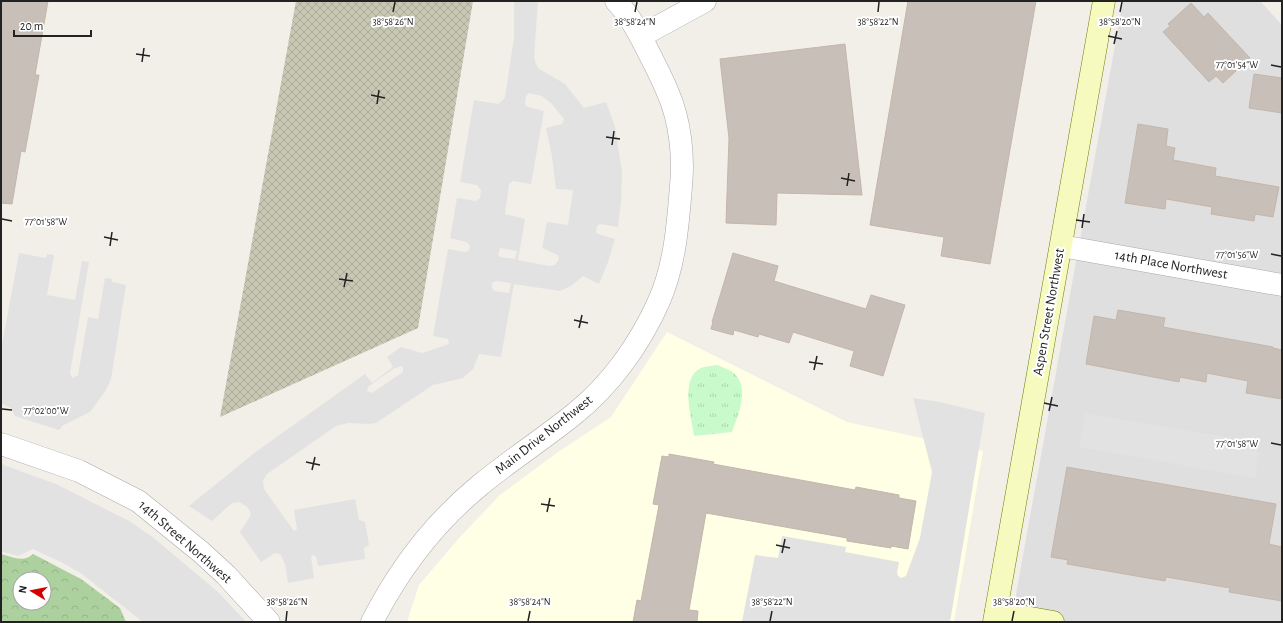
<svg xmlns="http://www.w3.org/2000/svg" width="1283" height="623" viewBox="0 0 1283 623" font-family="'Alegreya Sans',sans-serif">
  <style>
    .residential { fill: #e0dfdf }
    .education { fill: #ffffe5 }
    .construction { fill: url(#construction-cross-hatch) }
    .forest { fill: url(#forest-crowns); fill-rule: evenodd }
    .park { fill: url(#park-tufts) }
    .parking { fill: #e2e2e2; fill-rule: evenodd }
    .building { fill: #c7bfb8; stroke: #c4b6ab }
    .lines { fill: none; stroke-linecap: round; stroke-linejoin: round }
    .street-casing { stroke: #a9a9a9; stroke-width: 23 }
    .secondary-casing { stroke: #707d05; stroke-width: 23 }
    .street { stroke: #fff; stroke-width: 22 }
    .secondary { stroke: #f7fabf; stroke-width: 22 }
    .ticks { fill: none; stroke: #222; stroke-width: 1.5 }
    .labels { text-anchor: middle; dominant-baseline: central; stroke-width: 4; stroke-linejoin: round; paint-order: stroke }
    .street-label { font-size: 14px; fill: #222; stroke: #fff }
    .ticks-label { font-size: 10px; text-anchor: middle; fill: #222; stroke: #fff; stroke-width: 4; stroke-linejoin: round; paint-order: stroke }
  </style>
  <defs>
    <pattern id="construction-cross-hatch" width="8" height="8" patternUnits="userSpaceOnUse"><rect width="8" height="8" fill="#c7c7b4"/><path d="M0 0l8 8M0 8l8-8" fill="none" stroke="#abab9a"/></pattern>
    <pattern id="forest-crowns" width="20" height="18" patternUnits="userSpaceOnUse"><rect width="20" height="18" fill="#add19e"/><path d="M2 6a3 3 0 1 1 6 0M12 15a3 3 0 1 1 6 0" fill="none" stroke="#95b388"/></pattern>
    <pattern id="park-tufts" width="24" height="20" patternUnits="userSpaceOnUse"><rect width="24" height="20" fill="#c8facc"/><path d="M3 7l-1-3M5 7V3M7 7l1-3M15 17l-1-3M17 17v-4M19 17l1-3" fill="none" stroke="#acd6af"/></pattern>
  </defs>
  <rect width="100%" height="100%" fill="#f2efe9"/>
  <polygon class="residential" points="1123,1 1260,1 1282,25 1282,622 1011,622"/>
  <polygon class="education" points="667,332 847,422 983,451 954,622 407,622 419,585 460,537 500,495 558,452 611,417"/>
  <polygon class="construction" points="296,1 473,1 418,328 220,417"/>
  <path class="forest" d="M1 554C13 557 23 563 33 554L81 579 120 608 126 622H1ZM20 579H44V603H20Z"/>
  <path class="park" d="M717 365C722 367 727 369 731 371 752 385 738 415 732 432L694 436C692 418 679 378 701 368 706 366 712 366 717 365Z"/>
  <g class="parking">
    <path d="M514 1H538L534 58 536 64 539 69 565 84 584 108 606 102 615 127 622 172 621 202 618 227 600 224 597 226 596 232 598 234 615 239 608 262 599 284 583 276 571 286 560 291 514 284 501 357 479 354 473 369 463 378 433 385 376 423 368 424 348 423 336 426 267 474 263 481 264 489 294 531 297 529 294 510 355 499 359 520 365 522 369 545 364 548 365 559 318 566 316 556 313 555 311 557 314 578 288 583 285 564 280 554 275 553 261 562 240 532 251 515 250 511 246 506 239 502 232 503 212 521 189 506 257 451 365 374 372 383 393 367 387 357 401 347 422 353 449 344 448 339 433 336 448 249 465 252 469 250 470 246 467 242 450 238 457 198 476 201 480 198 481 190 477 185 460 182 474 100 498 104 502 101 505 97 514 38ZM529 93 542 96 551 103 564 119 562 124 546 128 552 156 556 189 573 190 568 225 547 222 542 248 558 255 559 259 555 265 549 266 518 260 525 219 505 214 509 184 513 181 531 184 544 111 528 107 525 105 526 96ZM500 248 517 251 515 259 500 257 498 255ZM496 281 511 283 509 293 494 291 492 288V283ZM401 366 403 368V372L372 393 367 391 368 387 393 369Z"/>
    <polygon points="19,253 46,258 47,254 54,255 47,295 75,300 82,261 89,262 70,373 72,378 78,375 88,317 98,319 105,278 112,279 112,282 126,285 111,379 106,390 90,412 62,426 59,430 15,416 11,408 1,403 1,350"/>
    <polygon points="913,398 940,402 985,413 950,622 742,622 755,555 778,558 782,536 846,547 845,552 899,562 897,573 898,576 901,578 906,576 920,538 932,472"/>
    <polygon points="1085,413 1251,441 1259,453 1255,478 1079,447"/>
    <polygon points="1,464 56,484 131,522 155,539 219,593 246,622 143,622 82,574 61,562 33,549 18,556 1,551"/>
  </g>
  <g class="building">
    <polygon points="1,1 48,1 35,75 39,75 25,152 21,151 12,204 1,203"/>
    <polygon points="908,1 1036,1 990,264 941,256 944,237 870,225"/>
    <polygon points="1191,3 1204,17 1208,13 1250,58 1223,83 1216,76 1209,82 1163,32 1170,26 1168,24"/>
    <polygon points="845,44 862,195 777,193 776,225 726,223 729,138 720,59"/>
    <polygon points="1254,74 1282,78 1282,113 1249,108"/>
    <polygon points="1138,124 1168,129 1166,146 1175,148 1173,160 1216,168 1215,176 1279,187 1273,217 1255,214 1254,221 1211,214 1212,207 1166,199 1165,209 1125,203"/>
    <polygon points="733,253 778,266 774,281 866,309 871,295 905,305 883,376 850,366 854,351 793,332 789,343 759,334 758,337 734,330 733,335 711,329 713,322 712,322"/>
    <polygon points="1118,310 1165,318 1163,327 1273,347 1273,348 1282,350 1282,399 1246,393 1248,381 1207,373 1206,382 1180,377 1179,382 1086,364 1094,316 1116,320"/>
    <polygon points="669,454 714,462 713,464 855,490 856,487 899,495 899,498 916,501 908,549 891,546 891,548 847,541 847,538 706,513 689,610 698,611 697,622 633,622 637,600 641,601 659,505 653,504 662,456 669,457"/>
    <polygon points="1067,467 1276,504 1269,544 1282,547 1282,601 1229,592 1230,588 1166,577 1165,581 1067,564 1068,560 1051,557"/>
  </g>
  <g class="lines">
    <g class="street-casing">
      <g id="street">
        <polyline points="641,36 705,1"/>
        <polyline points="1061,246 1282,285"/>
        <polyline points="1,444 79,471 138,501 201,552 226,575 269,622"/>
        <path d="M372 622C398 571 434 523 479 486 509 461 542 440 573 415 610 386 640 344 659 301 675 265 678 224 681 186 684 156 680 120 668 93 663 80 656 67 650 55 640 35 631 17 616 1"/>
      </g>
    </g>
    <g class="secondary-casing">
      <g id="secondary">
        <polyline points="996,612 1053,622"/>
        <polyline points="994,622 1104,1"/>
      </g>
    </g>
    <use href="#street" class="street"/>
    <use href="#secondary" class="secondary"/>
  </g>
  <path class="ticks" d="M393 12 395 2M635 12 637 2M878 12 879 2M1120 12 1122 2M1108 36 1122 39M1114 44 1117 31M136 54 150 56M142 62 144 48M1271 65 1281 67M371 95 385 98M377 104 379 90M606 137 620 139M612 145 614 131M841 178 855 181M847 186 849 173M2 219 12 221M1076 220 1090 222M1082 228 1084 214M104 237 118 240M110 246 112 232M1271 254 1281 256M339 279 353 281M344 287 347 273M574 320 588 323M579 328 582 315M809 362 823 364M814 370 817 356M1044 403 1058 406M2 409 12 410M1049 411 1052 397M1271 443 1281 445M306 462 320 465M312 470 315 457M541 504 555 506M547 512 550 498M776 545 790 548M782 553 785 539M286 621 287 611M528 621 530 611M770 621 772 611M1012 621 1014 611"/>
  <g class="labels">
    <g class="street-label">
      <text transform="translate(1171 265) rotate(10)">14th Place Northwest</text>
      <text transform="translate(1049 312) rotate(-80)">Aspen Street Northwest</text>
      <text transform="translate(544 435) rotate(-38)">Main Drive Northwest</text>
      <text transform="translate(185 542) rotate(41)">14th Street Northwest</text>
    </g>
  </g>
  <g class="ticks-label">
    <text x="393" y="25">38°58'26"N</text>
    <text x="635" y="25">38°58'24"N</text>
    <text x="878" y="25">38°58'22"N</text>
    <text x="1120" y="25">38°58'20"N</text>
    <text x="1237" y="68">77°01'54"W</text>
    <text x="46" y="225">77°01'58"W</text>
    <text x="1237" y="258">77°01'56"W</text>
    <text x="46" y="414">77°02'00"W</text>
    <text x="1237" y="447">77°01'58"W</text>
    <text x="287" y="605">38°58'26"N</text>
    <text x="530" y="605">38°58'24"N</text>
    <text x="772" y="605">38°58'22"N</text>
    <text x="1014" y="605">38°58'20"N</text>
  </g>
  <rect width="1283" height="623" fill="none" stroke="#222222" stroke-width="4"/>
  <g transform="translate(32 591) rotate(280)"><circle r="19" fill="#ffffff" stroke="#a7a7a7"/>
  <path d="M0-3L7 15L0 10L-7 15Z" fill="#d40000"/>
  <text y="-6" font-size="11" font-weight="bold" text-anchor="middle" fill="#222222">N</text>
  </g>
  <path d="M14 30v6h77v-6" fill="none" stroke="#222222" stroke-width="2"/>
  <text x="20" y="30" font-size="12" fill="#222222" stroke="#ffffff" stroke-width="3" paint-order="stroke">20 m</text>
</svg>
